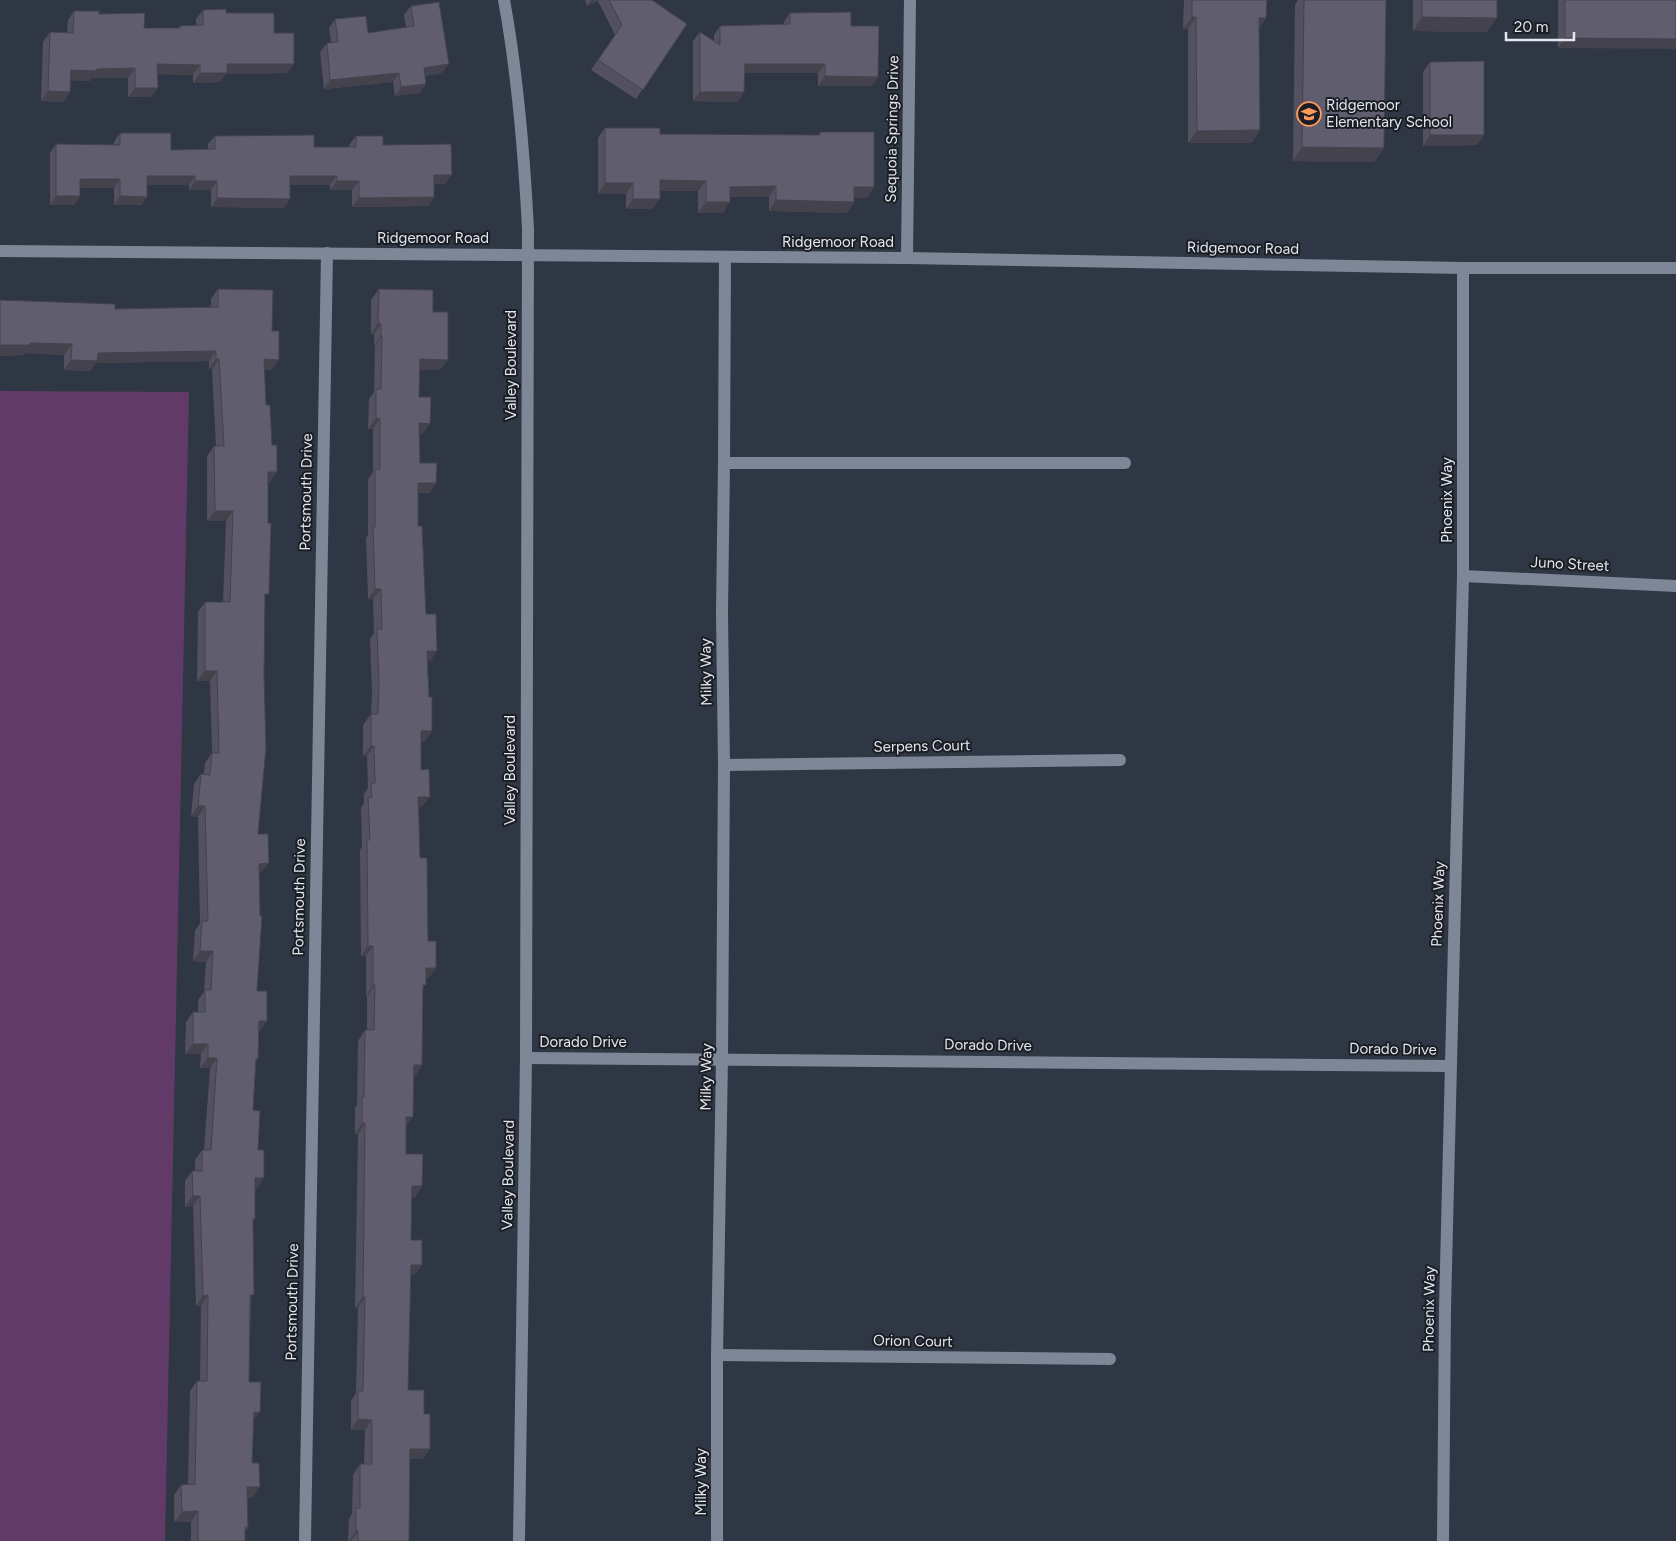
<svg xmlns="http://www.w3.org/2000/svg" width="1676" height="1541" viewBox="0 0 1676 1541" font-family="Figtree,sans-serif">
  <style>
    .green { fill: #623a68 }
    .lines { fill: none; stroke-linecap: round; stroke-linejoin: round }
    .minor { stroke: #7e8797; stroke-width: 12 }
    .wall { fill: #53515f }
    .shaded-wall { fill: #43424d }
    .building { fill: #605e6e; stroke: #43424d }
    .labels { text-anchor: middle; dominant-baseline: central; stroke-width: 4; stroke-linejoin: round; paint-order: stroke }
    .poi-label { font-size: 15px; fill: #e2e7f0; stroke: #1b1e24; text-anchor: start }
    .street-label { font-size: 15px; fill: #e2e7f0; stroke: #1b1e24 }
  </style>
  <rect width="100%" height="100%" fill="#2f3744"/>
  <polygon class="green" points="0,391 189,392 165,1541 0,1541"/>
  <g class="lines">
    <g class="minor">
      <path d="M504 0C518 76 524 152 528 229L526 1058 519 1541"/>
      <polyline points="0,251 907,258 1463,268 1676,268"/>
      <polyline points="907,258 910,0"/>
      <polyline points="724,463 1125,463"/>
      <polyline points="1463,576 1676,586"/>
      <polyline points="724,765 1120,760"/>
      <polyline points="526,1058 1450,1066"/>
      <polyline points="717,1355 1110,1359"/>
      <polyline points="305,1541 327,253"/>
      <polyline points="717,1541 717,1355 722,1059 724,765 722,613 724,463 725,258"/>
      <polyline points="1443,1541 1445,1308 1463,576 1463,268"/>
    </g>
  </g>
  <g class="wall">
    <polygon points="585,0 652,0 687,24 636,99 591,70 615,35 598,1 587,6"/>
    <polygon points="1184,0 1267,0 1266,18 1259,28 1260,130 1251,143 1188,143 1188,29 1183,29"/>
    <polygon points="1298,0 1386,0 1384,148 1374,162 1293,161 1295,5"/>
    <polygon points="1413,0 1497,0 1487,32 1413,31"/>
    <polygon points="1558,0 1676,0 1558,48"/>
    <polygon points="411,6 442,73 425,76 420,93 395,96 393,82 324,89 320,52 327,43 331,43 329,28 335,19 368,33 406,27 404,15"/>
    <polygon points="203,10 226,13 274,33 294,64 287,73 226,74 220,82 193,83 193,75 157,74 158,88 151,97 128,97 128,78 91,78 90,81 71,80 70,92 63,102 41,101 43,42 50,32 67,33 68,20 74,11 99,14 144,28 178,28 180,26 196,25 196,19"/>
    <polygon points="790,13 851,26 872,86 818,86 818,73 745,73 738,102 693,101 693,41 700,32 714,41 714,35 720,26 784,24 784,22"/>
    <polygon points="1430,62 1484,135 1477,145 1423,146 1423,72"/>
    <polygon points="605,128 660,134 818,135 820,132 874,187 867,198 854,198 854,202 847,213 769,211 769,197 730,197 723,213 698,213 698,191 660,191 652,209 626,209 626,194 598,194 598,138"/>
    <polygon points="120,133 171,150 208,149 208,144 215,136 314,147 350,147 349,145 356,136 383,145 445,184 434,184 434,197 428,206 352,207 352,190 330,190 330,185 290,185 284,208 211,207 211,190 189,190 189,185 147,185 147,197 141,205 114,205 114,188 80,188 80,196 74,205 50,205 50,153 56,144 114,145 114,142"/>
    <polygon points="218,289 271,370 264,370 270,482 268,482 258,834 261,873 259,873 257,991 267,1021 260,1031 259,1031 258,1059 256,1061 253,1110 258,1150 257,1189 255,1189 255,1219 253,1222 249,1382 254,1420 252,1463 253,1497 247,1498 248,1527 245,1531 245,1541 191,1541 191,1522 174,1522 174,1495 181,1485 188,1484 190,1391 197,1381 200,1381 201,1306 196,1306 193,1206 185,1207 185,1181 192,1171 195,1171 195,1160 202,1150 204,1150 210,1068 200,1068 201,1054 185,1054 186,1022 193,1012 198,1012 198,1000 204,992 206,962 193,961 195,931 200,923 198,817 191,816 194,784 201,774 204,774 205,763 212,753 210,681 197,681 198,612 205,602 223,602 226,521 207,521 207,456 214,446 216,446 212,369 209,369 209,361 95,363 90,371 64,370 64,355 24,353 23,355 0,356 0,300 115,309 211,307 211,299"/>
    <polygon points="379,289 433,312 440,370 420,370 419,397 423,434 419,434 420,463 436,483 429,493 418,493 418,526 426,614 437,651 430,661 427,661 429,697 432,731 425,741 421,742 422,807 419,807 420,858 428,941 429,978 426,978 423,990 422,1065 415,1076 414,1076 406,1127 406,1154 422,1186 415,1197 411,1197 411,1240 422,1265 414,1275 411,1275 408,1390 424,1414 430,1449 422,1459 410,1459 409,1541 348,1541 349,1519 352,1514 353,1475 360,1464 364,1464 365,1430 351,1430 351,1401 356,1393 358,1308 355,1308 358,1134 355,1134 355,1108 357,1105 358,1041 365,1030 367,1030 367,996 366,996 366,956 361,956 360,850 362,847 361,808 364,803 364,794 368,788 367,756 363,756 363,725 371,714 372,693 370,639 374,633 373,599 368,599 366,538 368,535 368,480 373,472 373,429 368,429 369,399 374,392 375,346 374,346 374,334 371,334 371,300"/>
  </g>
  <g class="shaded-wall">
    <polygon points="591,0 599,0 587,6"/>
    <polygon points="1192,17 1196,17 1188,29 1183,29"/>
    <polygon points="1422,17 1497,18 1487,32 1413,31"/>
    <polygon points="1259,18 1266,18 1258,31"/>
    <polygon points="1565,38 1676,39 1676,49 1558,48"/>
    <polygon points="157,64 200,65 193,75 151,74"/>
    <polygon points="227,64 294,64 287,73 226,74 220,82 193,83 200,73"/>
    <polygon points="449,64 442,73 418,77 424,68"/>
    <polygon points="745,64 825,64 818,73 738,73"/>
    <polygon points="135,68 128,78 91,78 90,81 64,80 71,70 97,69"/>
    <polygon points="399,73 393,82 324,89 330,80"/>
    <polygon points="825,76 878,77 872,86 818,86"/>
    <polygon points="426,84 420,93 395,96 401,87"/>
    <polygon points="135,88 158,88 151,97 128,97"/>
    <polygon points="48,91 70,92 63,102 41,101"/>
    <polygon points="700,92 744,92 738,102 693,101"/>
    <polygon points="1260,130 1251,143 1188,143 1197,131"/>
    <polygon points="1430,135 1484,135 1477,145 1423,146"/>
    <polygon points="1302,147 1384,148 1374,162 1293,161"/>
    <polygon points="434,175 452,175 445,184 428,184"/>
    <polygon points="147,176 195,176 189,185 141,185"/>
    <polygon points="290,176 337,176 330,185 284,185"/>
    <polygon points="80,179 120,179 114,188 74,188"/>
    <polygon points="660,180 706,181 698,191 652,191"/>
    <polygon points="195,181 217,181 211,190 189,190"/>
    <polygon points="337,181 359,181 352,190 330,190"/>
    <polygon points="605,183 633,183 626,194 598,194"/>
    <polygon points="776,186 769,197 723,197 730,187"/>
    <polygon points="854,187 874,187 867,198 847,198"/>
    <polygon points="56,196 80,196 74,205 50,205"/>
    <polygon points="120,196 147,197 141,205 114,205"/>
    <polygon points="434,197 428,206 352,207 359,198"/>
    <polygon points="217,198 290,199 284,208 211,207"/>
    <polygon points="633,199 660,199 652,209 626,209"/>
    <polygon points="776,200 854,202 847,213 769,211"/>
    <polygon points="706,202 730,202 723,213 698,213"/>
    <polygon points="378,323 381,324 374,334 371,334"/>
    <polygon points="381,336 382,336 375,346 374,346"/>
    <polygon points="30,343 72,344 64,355 24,353 23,355 0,356 0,345"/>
    <polygon points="216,351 209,361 95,363 90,371 64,370 71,360 98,353"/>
    <polygon points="216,359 219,359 212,369 209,369"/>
    <polygon points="264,359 279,360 271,370 256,370"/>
    <polygon points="420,359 448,360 440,370 413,370"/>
    <polygon points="376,418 380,419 373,429 368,429"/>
    <polygon points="419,423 430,424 423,434 412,434"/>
    <polygon points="268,472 277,472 270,482 260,482"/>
    <polygon points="418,483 436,483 429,493 411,493"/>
    <polygon points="215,511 233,511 226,521 207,521"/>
    <polygon points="375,589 381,589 373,599 368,599"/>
    <polygon points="427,651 437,651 430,661 420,661"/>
    <polygon points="205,671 217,671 210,681 197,681"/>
    <polygon points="421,731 432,731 425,741 413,742"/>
    <polygon points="371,746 374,746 367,756 363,756"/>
    <polygon points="418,797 430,797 422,807 411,808"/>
    <polygon points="198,806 205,806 198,817 191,816"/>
    <polygon points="269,863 261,873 251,874 259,864"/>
    <polygon points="368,946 373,946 366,956 361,956"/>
    <polygon points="200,951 213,951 206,962 193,961"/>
    <polygon points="426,968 436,968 429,978 419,978"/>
    <polygon points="373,985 375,985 367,996 366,996"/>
    <polygon points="259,1021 267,1021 260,1031 252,1031"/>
    <polygon points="193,1044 208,1044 201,1054 185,1054"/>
    <polygon points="208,1058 217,1058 210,1068 200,1068"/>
    <polygon points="414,1065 422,1065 415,1076 407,1075"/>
    <polygon points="406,1117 413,1117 406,1127"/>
    <polygon points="362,1123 365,1123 358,1134 355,1134"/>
    <polygon points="255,1178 264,1178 257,1189 247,1189"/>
    <polygon points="412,1186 422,1186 415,1197 404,1196"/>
    <polygon points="193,1196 200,1196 193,1206 185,1207"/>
    <polygon points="411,1265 422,1265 414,1275 404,1275"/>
    <polygon points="208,1295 201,1306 196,1306 203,1296"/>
    <polygon points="363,1297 365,1297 358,1308 355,1308"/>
    <polygon points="254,1412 260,1412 252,1422"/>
    <polygon points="358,1419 372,1420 365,1430 351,1430"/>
    <polygon points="410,1449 430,1449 422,1459 403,1459"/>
    <polygon points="247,1487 260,1487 253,1497 240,1498"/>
    <polygon points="198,1511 191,1522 174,1522 182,1512"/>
    <polygon points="356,1531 358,1531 351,1541 349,1541"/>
  </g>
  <g class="building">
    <polygon points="609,0 652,0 687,24 643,90 598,60 622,25"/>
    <polygon points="1192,0 1267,0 1266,18 1259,18 1260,130 1197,131 1196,17 1192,17"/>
    <polygon points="1304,0 1386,0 1384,148 1302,147"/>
    <polygon points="1422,0 1497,0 1497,18 1422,17"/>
    <polygon points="1565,0 1676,0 1676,39 1565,38"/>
    <polygon points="439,2 449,64 424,68 426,84 401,87 399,73 330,80 327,43 338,42 335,19 366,16 368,33 414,26 411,6"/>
    <polygon points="226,9 226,13 274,13 274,33 294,33 294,64 227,64 227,73 200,73 200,65 157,64 158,88 135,88 135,68 97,69 96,71 71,70 70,92 48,91 50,32 73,33 74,11 99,11 99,14 145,13 144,28 180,28 180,26 203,25 203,10"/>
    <polygon points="851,12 851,26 879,26 878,77 825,76 825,64 745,64 744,92 700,92 700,32 720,45 720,26 790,24 790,13"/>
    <polygon points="1484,61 1484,135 1430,135 1430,62"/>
    <polygon points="605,128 660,128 660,134 820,135 820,132 874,132 874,187 854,187 854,202 776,200 776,186 730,187 730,202 706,202 706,181 660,180 660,199 633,199 633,183 605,183"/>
    <polygon points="120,133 171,133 171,150 215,149 215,136 314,135 314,147 356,147 356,136 383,136 383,145 451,144 452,175 434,175 434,197 359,198 359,181 337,181 337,176 290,176 290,199 217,198 217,181 195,181 195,176 147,176 147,197 120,196 120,179 80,179 80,196 56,196 56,144 120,145"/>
    <polygon points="218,289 273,290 272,331 279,331 279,360 264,359 266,405 270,405 272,445 277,445 277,472 268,472 268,523 271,523 269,594 265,594 264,676 266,748 258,834 268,834 269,863 259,864 260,916 262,916 257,991 267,991 267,1021 259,1021 258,1059 256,1058 253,1110 260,1111 258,1150 264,1150 264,1178 255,1178 255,1219 253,1219 254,1295 250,1295 249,1382 261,1382 260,1412 254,1412 252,1463 259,1463 260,1487 247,1487 248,1527 245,1527 245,1541 198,1541 198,1511 182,1512 181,1485 195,1484 197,1381 207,1381 208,1295 203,1296 200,1196 193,1196 192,1171 202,1171 202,1150 211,1150 217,1058 208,1058 208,1044 193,1044 193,1012 205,1012 205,990 211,990 213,951 200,951 202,921 208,921 205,806 198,806 201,774 210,775 212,753 219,753 217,671 205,671 205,602 230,602 233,511 215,511 214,446 224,446 219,359 216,359 216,351 98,353 97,361 71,360 72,344 30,343 30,345 0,345 0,300 115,304 115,309 218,307"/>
    <polygon points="379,289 433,290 433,312 448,312 448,360 420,359 419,397 431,397 430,424 419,423 420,463 437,463 436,483 418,483 418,526 422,526 426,614 436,614 437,651 427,651 429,697 432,697 432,731 421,731 421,770 429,769 430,797 418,797 420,858 427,858 428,941 436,941 436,968 426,968 426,985 423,985 422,1065 414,1065 413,1117 406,1117 406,1154 423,1154 422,1186 412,1186 411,1240 422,1240 422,1265 411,1265 408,1390 424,1390 424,1414 430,1414 430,1449 410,1449 409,1541 358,1541 358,1531 356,1531 356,1508 360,1508 360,1464 372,1464 372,1420 358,1419 358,1391 363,1391 365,1297 363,1297 365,1123 362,1123 362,1097 364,1097 365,1030 374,1030 375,985 373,985 373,946 368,946 367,840 370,840 368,797 372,798 371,783 375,783 374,746 371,746 371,714 378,714 379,682 377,629 382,629 381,589 375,589 373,527 375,527 375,469 380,470 380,419 376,418 376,389 381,389 382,336 381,336 381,324 378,323"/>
  </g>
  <defs>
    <g id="school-ring" transform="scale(1.25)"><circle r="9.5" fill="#1b1e24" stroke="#fe9b58" stroke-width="1.5"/><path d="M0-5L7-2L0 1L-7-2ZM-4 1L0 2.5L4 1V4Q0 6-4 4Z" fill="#fe9b58"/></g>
  </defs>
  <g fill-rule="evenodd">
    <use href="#school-ring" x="1309" y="114"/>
  </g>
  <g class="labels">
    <g class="poi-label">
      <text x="1326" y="105">Ridgemoor<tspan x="1326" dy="17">Elementary School</tspan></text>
    </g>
    <g class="street-label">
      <text transform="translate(892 129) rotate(-89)">Sequoia Springs Drive</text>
      <text x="433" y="238">Ridgemoor Road</text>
      <text x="838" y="242">Ridgemoor Road</text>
      <text transform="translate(1243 248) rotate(1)">Ridgemoor Road</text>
      <text transform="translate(511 365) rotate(-90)">Valley Boulevard</text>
      <text transform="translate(306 492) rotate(-89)">Portsmouth Drive</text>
      <text transform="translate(1447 500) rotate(-90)">Phoenix Way</text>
      <text transform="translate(1570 564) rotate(3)">Juno Street</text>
      <text transform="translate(706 672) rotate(-91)">Milky Way</text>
      <text transform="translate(922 746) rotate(-1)">Serpens Court</text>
      <text transform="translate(510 770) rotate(-90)">Valley Boulevard</text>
      <text transform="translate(299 897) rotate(-89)">Portsmouth Drive</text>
      <text transform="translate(1438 904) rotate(-88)">Phoenix Way</text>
      <text x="583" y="1042">Dorado Drive</text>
      <text transform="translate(988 1045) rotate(1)">Dorado Drive</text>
      <text transform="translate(1393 1049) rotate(1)">Dorado Drive</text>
      <text transform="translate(706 1077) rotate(-89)">Milky Way</text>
      <text transform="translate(508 1175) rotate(-89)">Valley Boulevard</text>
      <text transform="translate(292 1302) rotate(-89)">Portsmouth Drive</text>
      <text transform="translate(1429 1309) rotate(-89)">Phoenix Way</text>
      <text transform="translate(913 1341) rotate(1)">Orion Court</text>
      <text transform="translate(701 1482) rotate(-90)">Milky Way</text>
    </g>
  </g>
  <path d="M1506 32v8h68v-8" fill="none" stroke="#e2e7f0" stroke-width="2.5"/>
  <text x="1514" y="32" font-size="15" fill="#e2e7f0" stroke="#1b1e24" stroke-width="4" paint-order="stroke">20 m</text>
</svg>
